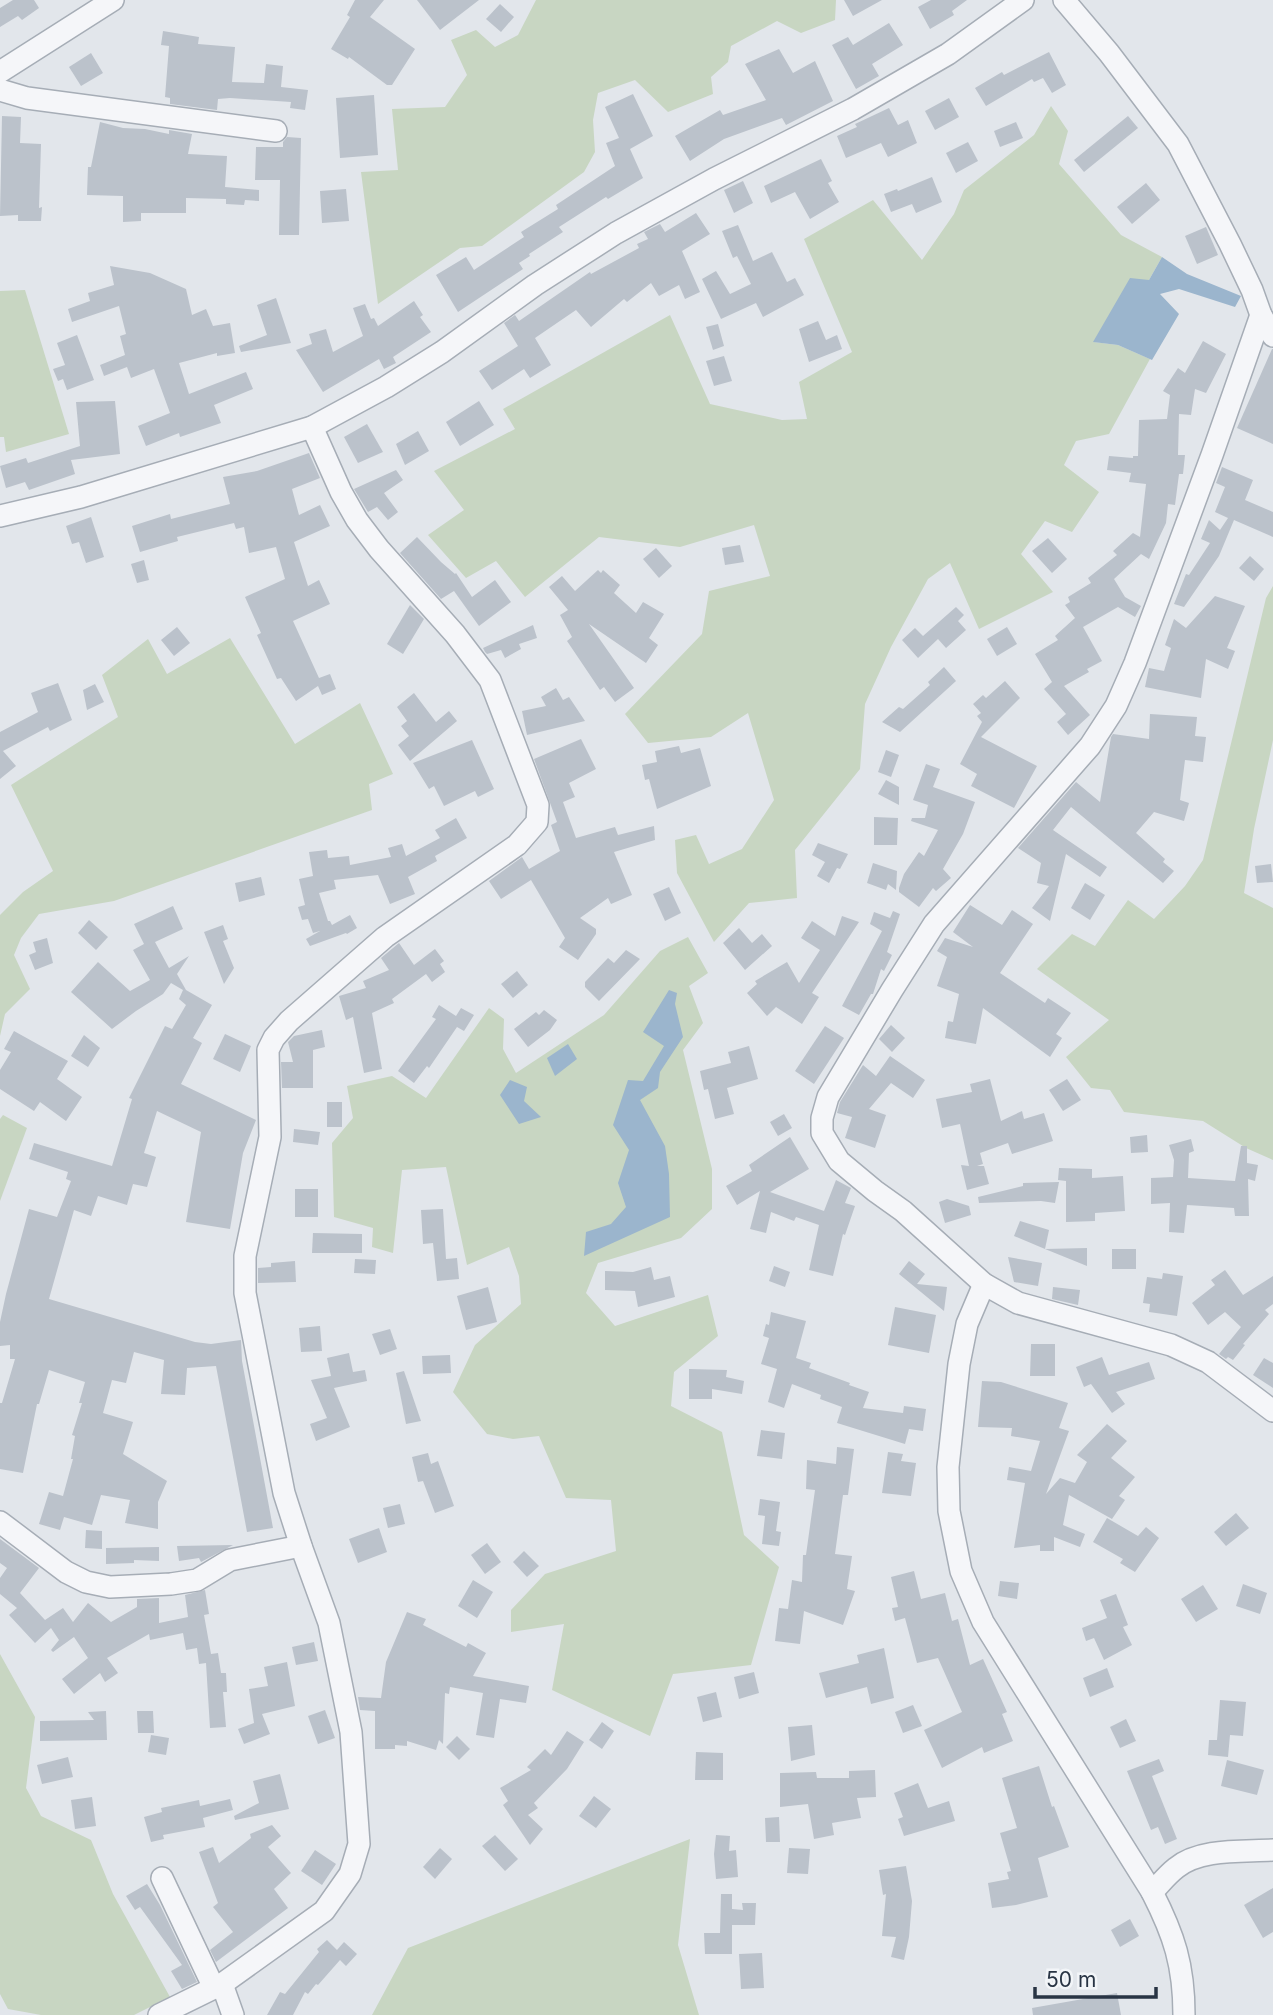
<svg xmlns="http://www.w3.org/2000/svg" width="1273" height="2015" viewBox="0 0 1273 2015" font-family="Inter,sans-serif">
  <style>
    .green { fill: #c8d6c2 }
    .water { fill: #9bb5cd }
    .building { fill: #bbc2cb }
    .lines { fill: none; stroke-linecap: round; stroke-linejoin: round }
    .minor-casing { stroke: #a6adb6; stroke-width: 24 }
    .minor { stroke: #f5f6f9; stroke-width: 21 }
  </style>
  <rect width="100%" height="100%" fill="#e2e6eb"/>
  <g class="green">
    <polygon points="536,0 836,0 835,20 801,33 777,21 731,46 728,62 711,77 713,94 668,112 635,80 598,93 593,120 595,152 584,172 482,246 460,248 378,304 361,172 398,170 392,109 445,107 467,75 451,40 476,30 495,47 518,35"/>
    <polygon points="1051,106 1068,131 1059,164 1121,235 1162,257 1149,280 1094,342 1118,345 1150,359 1109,434 1076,441 1064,465 1099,492 1072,532 1045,521 1021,554 1053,592 979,629 950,563 928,579 891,647 865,704 860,769 795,850 797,898 749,903 714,942 677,873 675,840 696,835 709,864 742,849 774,800 748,713 711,737 648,743 625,714 702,634 709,591 770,576 754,525 680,547 599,537 525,597 496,561 466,578 428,535 464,510 434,471 515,429 503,409 670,315 710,404 782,420 807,419 799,382 852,352 804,239 873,200 922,260 954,214 964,190 1034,135"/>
    <polygon points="25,290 69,434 6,452 4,437 0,437 0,291"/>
    <polygon points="1273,586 1273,740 1254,829 1244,893 1273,908 1273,1160 1246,1148 1203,1121 1124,1112 1110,1090 1091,1088 1066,1057 1109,1020 1037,969 1072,934 1095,946 1128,900 1154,919 1185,886 1203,860 1266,598"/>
    <polygon points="230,638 295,744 360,703 393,774 369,784 372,810 114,901 39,914 21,938 14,955 30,989 5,1014 0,1036 0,915 23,892 53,871 11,785 118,717 102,675 148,639 167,674"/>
    <polygon points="688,937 708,973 689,986 703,1023 683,1050 712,1169 712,1209 681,1238 598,1263 586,1293 615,1326 708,1295 718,1336 674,1372 671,1406 722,1432 744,1535 779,1567 751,1665 673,1674 650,1736 552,1690 564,1624 511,1632 511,1610 545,1574 616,1551 611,1500 566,1498 539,1436 513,1439 487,1434 453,1392 475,1345 521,1304 519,1276 509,1247 467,1265 446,1167 402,1170 393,1253 372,1247 373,1228 334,1217 332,1143 353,1118 347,1086 392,1076 426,1098 489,1008 504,1019 503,1049 516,1073 604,1015 660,951"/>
    <polygon points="3,1115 27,1128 0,1201 0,1119"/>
    <polygon points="0,1654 35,1717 26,1788 41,1816 91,1840 113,1894 170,1997 134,2015 41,2015 8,2009 0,1994"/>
    <polygon points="690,1839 678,1945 699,2015 372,2015 408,1948"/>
  </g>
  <g class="water">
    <polygon points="1162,257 1187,274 1241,296 1235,307 1179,289 1160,294 1179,314 1152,360 1118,345 1093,342 1130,278 1149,280"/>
    <polygon points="669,990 677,993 675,1004 683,1037 660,1072 658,1088 640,1100 665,1146 669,1174 670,1217 584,1256 586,1232 611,1224 626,1207 618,1183 629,1150 613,1125 628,1080 643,1081 664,1046 643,1032"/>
    <polygon points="568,1044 577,1059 555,1076 547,1058"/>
    <polygon points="510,1080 527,1087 524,1101 541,1117 519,1124 500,1095"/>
  </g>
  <g class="building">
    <polygon points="13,0 34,0 39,8 22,20 18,16 0,27 0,8"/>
    <polygon points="355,0 384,0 370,17 415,49 392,85 387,85 349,57 348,59 331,49 350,17 347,15"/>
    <polygon points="417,0 479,0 440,30"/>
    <polygon points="844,0 882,0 853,16"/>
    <polygon points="931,0 967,0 952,11 954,15 930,29 918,7"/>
    <polygon points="500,4 514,17 501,32 486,19"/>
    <polygon points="889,23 903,45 872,64 879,76 856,89 832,45 848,37 853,45"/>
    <polygon points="163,31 199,37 198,44 235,47 232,82 264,83 266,64 283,66 281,87 308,90 305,110 290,108 291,102 230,98 218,99 217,110 170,104 170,98 165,97 169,46 161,45"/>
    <polygon points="779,49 793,73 815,61 833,101 786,125 782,118 724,139 690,161 675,136 720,110 723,115 766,100 745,64"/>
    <polygon points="1049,52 1066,85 1052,93 1043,78 1034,82 1032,79 986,106 975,88 1002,72 1004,75"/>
    <polygon points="91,53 103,73 81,86 69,67"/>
    <polygon points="633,94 653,136 630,149 643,178 608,199 606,197 559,227 563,232 529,254 530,256 519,263 523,269 458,312 436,275 466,257 474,270 524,237 521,232 558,209 556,205 615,166 606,143 619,138 605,107"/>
    <polygon points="374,95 378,155 340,158 336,98"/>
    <polygon points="949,98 959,117 935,130 925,111"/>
    <polygon points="889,108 898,125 908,120 917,143 888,157 881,143 846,158 837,136 857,127 855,124"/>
    <polygon points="2,116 21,117 20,143 41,144 39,208 42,207 41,221 18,221 18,215 0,216"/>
    <polygon points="1128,116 1138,128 1084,172 1074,160"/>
    <polygon points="100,122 123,128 145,129 169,134 169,130 192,134 188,154 227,156 225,187 259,190 259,201 245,200 244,205 226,204 226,199 186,198 186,213 141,213 141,221 123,222 123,196 87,195 88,167 91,167"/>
    <polygon points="1016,122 1023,138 1000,147 994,131"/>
    <polygon points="287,137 301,138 299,235 279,235 280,180 255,180 256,147 283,147 283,142"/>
    <polygon points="968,142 978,161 956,173 946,153"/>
    <polygon points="821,159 832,181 828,183 839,202 810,219 795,192 771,203 764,186"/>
    <polygon points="932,177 942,202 916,213 912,204 891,212 884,194 897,189 898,191"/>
    <polygon points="743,181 753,203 734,213 724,190"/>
    <polygon points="1146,183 1160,200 1132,224 1117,207"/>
    <polygon points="346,189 349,221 322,223 320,191"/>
    <polygon points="696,213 710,234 682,251 700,292 685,299 679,285 659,296 651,283 627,302 624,299 591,327 576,310 535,338 551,365 530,378 524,369 492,390 479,371 518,346 504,323 515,315 519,321 590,272 591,274 639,248 637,244 648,239 644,232 660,224 665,232"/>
    <polygon points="738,225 753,261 772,252 787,282 795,278 804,295 763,317 756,303 721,319 702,279 716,271 730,294 751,284 737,256 733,258 722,231"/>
    <polygon points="1206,227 1218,255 1197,264 1185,236"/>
    <polygon points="110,266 150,273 186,289 192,315 206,309 213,326 230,323 235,353 217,356 217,353 179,363 189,394 246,372 253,389 214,405 221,423 180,437 179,433 146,446 138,426 170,413 154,369 131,378 127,367 104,376 100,365 125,355 120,336 126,334 119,306 72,322 68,309 90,301 88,293 114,285"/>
    <polygon points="276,298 291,343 241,352 239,346 267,335 257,305"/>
    <polygon points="414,301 423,315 420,317 431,332 393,357 396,363 384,369 379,359 323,392 296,350 312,344 309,334 326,329 333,352 363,336 353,308 365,304 371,319 374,318 378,326"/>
    <polygon points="818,321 826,340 837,335 842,349 809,362 799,329"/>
    <polygon points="718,324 724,346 713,350 706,327"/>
    <polygon points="77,335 94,380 67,390 63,379 58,381 53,369 65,365 57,343"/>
    <polygon points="1203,341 1226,354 1206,393 1195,389 1191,415 1179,414 1178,455 1185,455 1183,474 1179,474 1175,505 1168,504 1166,523 1149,559 1141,554 1114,579 1125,597 1141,606 1135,617 1118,607 1083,627 1102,661 1087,669 1089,672 1064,686 1090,715 1068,735 1057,722 1066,714 1044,689 1052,682 1035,654 1058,640 1055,636 1075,618 1065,605 1070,602 1068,597 1091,583 1088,578 1117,555 1113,551 1133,533 1140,537 1146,484 1129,482 1131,473 1107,470 1109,456 1133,458 1133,456 1138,456 1139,420 1167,419 1170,395 1163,391 1178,368 1185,373"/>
    <polygon points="1272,349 1273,349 1273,444 1237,428"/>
    <polygon points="724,356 732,381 714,386 706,361"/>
    <polygon points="115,401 120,454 71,460 75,474 29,490 25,482 6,488 0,466 26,458 28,463 80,446 76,402"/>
    <polygon points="479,401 494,425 460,446 446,422"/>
    <polygon points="367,424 383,452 358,463 344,437"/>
    <polygon points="418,431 429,451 405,465 396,444"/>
    <polygon points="309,453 320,478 292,489 299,515 320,505 330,526 294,542 308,586 319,580 330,604 293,621 319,678 330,674 336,689 322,695 318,686 296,701 281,678 277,679 257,635 261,633 245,597 285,579 276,547 249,553 244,527 236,529 234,523 177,537 178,541 140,552 132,526 170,514 171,519 230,504 223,477 257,471"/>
    <polygon points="1222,467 1253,480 1245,500 1273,512 1273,537 1234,520 1219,556 1184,607 1174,604 1186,574 1189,575 1210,543 1201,539 1209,520 1220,530 1228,518 1215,512 1225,487 1216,483"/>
    <polygon points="396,470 403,480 384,493 398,512 388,520 377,507 368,512 354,489"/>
    <polygon points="91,517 104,557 86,563 79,542 72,544 66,526"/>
    <polygon points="417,537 441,562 455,574 456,573 472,597 495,580 511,602 479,626 454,591 441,599 400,553"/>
    <polygon points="1048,538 1067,559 1052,573 1032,551"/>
    <polygon points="740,545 744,562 725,565 722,548"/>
    <polygon points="656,548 672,566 659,578 643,559"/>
    <polygon points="1250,556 1264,569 1254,581 1239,568"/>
    <polygon points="144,560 149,580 137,583 131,564"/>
    <polygon points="598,570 601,573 603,570 620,585 614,593 636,613 643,602 664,614 649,638 658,645 646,663 589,624 634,688 615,702 604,687 600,690 567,641 572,637 560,615 568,610 549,587 562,576 575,591"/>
    <polygon points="1215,596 1245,606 1227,648 1235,651 1228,669 1206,659 1201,698 1145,687 1149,668 1164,671 1171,648 1165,645 1174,619 1186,628"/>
    <polygon points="410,605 424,619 403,654 387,644"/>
    <polygon points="956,607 964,615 958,621 966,630 946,648 938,639 918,658 902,640 915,628 923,636"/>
    <polygon points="533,625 537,638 519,644 521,649 505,658 501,650 487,654 485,652 483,648"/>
    <polygon points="177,627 190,643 174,656 161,640"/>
    <polygon points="1007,627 1017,644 997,656 987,639"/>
    <polygon points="944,667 956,681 900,732 882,722 899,707 903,709 930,685 928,682"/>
    <polygon points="1005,681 1020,698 981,737 1037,766 1014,808 971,786 977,774 960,764 982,722 977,716 981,713 973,704 983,695 986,698"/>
    <polygon points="58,683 72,720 50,731 48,727 3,751 16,766 0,779 0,732 38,712 31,693"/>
    <polygon points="95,684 104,702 87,710 83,690"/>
    <polygon points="556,688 563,700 569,697 585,721 527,735 522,711 546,706 541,697"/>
    <polygon points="414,693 436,722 449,711 457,721 410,761 398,745 409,736 401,726 407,721 397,707"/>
    <polygon points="1150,714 1197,717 1195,736 1206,737 1203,762 1185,760 1180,800 1189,803 1184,821 1154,812 1136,833 1165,859 1163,862 1174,871 1163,883 1071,807 1053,830 1107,867 1100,877 1066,854 1050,921 1032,908 1049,886 1037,883 1041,863 1018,848 1076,782 1100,802 1111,737 1113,734 1149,739"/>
    <polygon points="581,739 596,769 569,783 575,797 563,802 576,838 615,827 618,835 654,826 655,840 614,852 632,895 611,904 608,898 580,918 596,929 596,934 578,960 559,947 565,938 531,880 501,899 489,881 522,857 529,869 560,851 551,825 557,822 534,759"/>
    <polygon points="472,740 494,789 478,797 475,791 444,806 434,786 429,789 413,763"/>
    <polygon points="679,746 681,753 700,748 711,786 657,809 649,779 645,780 642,765 657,762 655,751"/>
    <polygon points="886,750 899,755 891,777 878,772"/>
    <polygon points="926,764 940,769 933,787 975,802 963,834 943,869 951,878 936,891 933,888 919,907 899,892 899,888 904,874 919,852 924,856 938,830 911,821 912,818 925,818 928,805 913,800"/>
    <polygon points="886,780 899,787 899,805 878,794"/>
    <polygon points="874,817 898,818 897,845 874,845"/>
    <polygon points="456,818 467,838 435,856 437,861 408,877 415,894 390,904 378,875 334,880 336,889 319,893 328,921 330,921 332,925 350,915 357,928 347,934 346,933 310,946 306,939 320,931 313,933 308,919 302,920 298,907 305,905 299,879 313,876 309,852 327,850 328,858 349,856 350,865 391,857 388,848 402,844 406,856 440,838 435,830"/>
    <polygon points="818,843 848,854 840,869 837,868 829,883 817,876 825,862 812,855"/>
    <polygon points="873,863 897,871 896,890 888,884 886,890 867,883"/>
    <polygon points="1271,864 1273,882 1257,883 1255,866"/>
    <polygon points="261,877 265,895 239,902 235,883"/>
    <polygon points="1085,883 1105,895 1090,920 1071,908"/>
    <polygon points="669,887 681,913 665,921 653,894"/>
    <polygon points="970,905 1002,925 1012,910 1033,924 1000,973 1045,1003 1048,998 1071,1013 1056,1034 1062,1038 1050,1057 983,1008 976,1044 945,1038 948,1021 953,1022 959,994 937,986 947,957 937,951 945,938 973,947 953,932"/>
    <polygon points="173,906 183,929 155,942 169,968 189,956 177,974 186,990 212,1005 193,1038 202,1043 181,1084 256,1120 243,1153 230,1229 186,1222 201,1132 157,1111 144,1153 156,1157 147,1187 133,1184 127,1205 98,1196 91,1216 74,1210 49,1299 195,1342 211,1344 241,1340 242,1361 273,1528 247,1532 216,1366 187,1368 185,1395 161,1394 164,1360 134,1352 126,1383 112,1380 103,1413 133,1422 123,1454 167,1481 158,1502 158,1529 125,1523 130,1500 101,1495 92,1525 64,1517 60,1530 39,1524 49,1492 63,1496 73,1459 71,1459 75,1436 72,1435 82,1403 79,1403 85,1382 49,1370 39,1404 37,1404 23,1473 0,1469 0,1403 2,1403 15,1359 10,1359 10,1345 0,1346 0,1322 6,1294 29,1209 57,1217 71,1181 66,1179 68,1172 29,1159 34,1143 112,1166 132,1099 129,1098 165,1026 172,1029 186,1005 179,999 183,990 171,983 163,994 136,1011 112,1029 71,992 98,962 130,991 150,980 133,950 144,944 134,924"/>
    <polygon points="893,911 900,914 887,952 892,955 884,971 881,969 873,994 871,994 859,1015 842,1006 882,931 870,924 874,912 890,918"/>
    <polygon points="842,916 859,922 812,993 819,997 802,1024 776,1007 767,1016 747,993 757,984 755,981 787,962 799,983 820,950 801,938 812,921 835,936"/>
    <polygon points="89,920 108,937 96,950 78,933"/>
    <polygon points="223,925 228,939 223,941 234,968 224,984 204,932"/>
    <polygon points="739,928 752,943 762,934 772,946 745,970 723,943"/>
    <polygon points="47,938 53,963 35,970 29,955 36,952 33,942"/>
    <polygon points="399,943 414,965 435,949 444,961 440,964 445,972 432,982 426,974 392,999 394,1003 372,1013 382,1069 364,1073 353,1017 346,1020 339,996 366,988 363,981 389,970 381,958"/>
    <polygon points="626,950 640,959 599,1001 585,987 585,982 608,958 614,963"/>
    <polygon points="517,971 528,985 513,998 501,984"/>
    <polygon points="439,1005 456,1016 461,1008 474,1015 464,1031 457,1027 429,1068 427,1066 414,1083 398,1071 436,1019 432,1017"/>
    <polygon points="544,1010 557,1020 550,1030 528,1047 514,1029 536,1012 539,1015"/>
    <polygon points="891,1025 905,1038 892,1052 879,1039"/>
    <polygon points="825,1026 844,1038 814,1084 795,1071"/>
    <polygon points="322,1030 325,1047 313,1050 313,1088 282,1088 281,1062 293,1062 288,1042 294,1036"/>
    <polygon points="14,1031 68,1061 57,1079 82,1097 66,1121 40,1102 34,1111 0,1089 0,1070 11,1052 4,1049"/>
    <polygon points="225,1034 251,1046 240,1072 213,1059"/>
    <polygon points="84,1035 100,1048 88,1067 71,1056"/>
    <polygon points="749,1046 758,1079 727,1088 734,1114 715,1119 708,1089 704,1090 700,1071 731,1063 728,1052"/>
    <polygon points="890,1056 925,1080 913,1098 891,1083 869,1109 886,1115 875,1148 845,1138 852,1117 837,1113 840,1102 863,1065 876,1076"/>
    <polygon points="990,1079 1001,1121 1022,1111 1024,1119 1044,1113 1053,1141 1012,1154 1008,1143 980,1153 983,1164 977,1166 984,1166 989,1184 967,1190 961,1165 969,1166 960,1124 942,1128 936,1099 972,1092 970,1084"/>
    <polygon points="1067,1079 1081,1100 1063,1111 1049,1090"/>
    <rect x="327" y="1102" width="15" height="25"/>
    <polygon points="784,1114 792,1128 778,1136 770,1122"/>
    <polygon points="294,1129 320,1132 318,1145 293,1142"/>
    <polygon points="1147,1135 1148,1152 1131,1153 1130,1137"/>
    <polygon points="790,1137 809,1169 770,1192 824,1211 836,1180 851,1188 845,1203 855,1206 845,1235 843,1234 833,1276 809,1270 819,1225 796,1217 794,1221 771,1212 766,1233 750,1229 760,1191 737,1205 726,1186 752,1171 749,1165"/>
    <polygon points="1191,1139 1194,1151 1189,1153 1188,1178 1235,1181 1241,1146 1247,1146 1247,1163 1258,1165 1255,1181 1248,1179 1249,1216 1235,1216 1234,1208 1187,1205 1184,1233 1169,1232 1170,1203 1151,1204 1151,1178 1173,1177 1174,1160 1169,1145"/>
    <polygon points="1059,1168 1092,1169 1092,1178 1123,1176 1125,1211 1095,1213 1095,1221 1066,1222 1066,1181 1058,1180"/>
    <polygon points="1059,1182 1055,1203 1041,1201 979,1203 978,1197 1023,1186 1023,1183"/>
    <rect x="295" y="1189" width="23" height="28"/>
    <polygon points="947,1199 969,1206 971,1215 945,1223 939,1202"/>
    <polygon points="443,1209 446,1259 457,1258 459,1279 437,1281 433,1243 423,1244 421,1210"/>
    <polygon points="1020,1221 1049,1230 1045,1249 1014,1236"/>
    <polygon points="313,1233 362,1234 362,1253 312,1253"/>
    <polygon points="1087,1248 1087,1266 1045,1249"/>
    <rect x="1112" y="1249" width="24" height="20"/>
    <polygon points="1008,1257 1042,1263 1038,1286 1014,1282"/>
    <polygon points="355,1259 376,1260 375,1274 354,1273"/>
    <polygon points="295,1261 296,1282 258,1283 258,1268 271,1267 271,1263"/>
    <polygon points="909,1261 925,1274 917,1284 947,1287 944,1311 899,1274"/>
    <polygon points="774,1266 790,1272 785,1287 769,1281"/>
    <polygon points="651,1267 654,1280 670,1276 675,1297 638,1307 635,1291 605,1290 605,1271 633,1272"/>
    <polygon points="1225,1270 1243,1295 1273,1276 1273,1304 1265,1310 1269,1314 1243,1344 1245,1345 1233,1360 1228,1357 1226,1359 1219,1354 1241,1327 1225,1312 1208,1325 1192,1303 1215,1285 1211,1280"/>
    <polygon points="1163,1273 1183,1276 1177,1316 1149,1312 1150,1304 1143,1303 1147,1277 1162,1279"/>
    <polygon points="488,1287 497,1322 466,1330 457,1296"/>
    <polygon points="1053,1287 1080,1290 1078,1305 1052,1299"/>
    <polygon points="895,1307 936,1315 929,1353 888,1345"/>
    <polygon points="771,1312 806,1321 796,1358 811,1363 809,1368 850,1383 849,1385 869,1392 863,1408 903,1413 904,1406 926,1409 923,1431 909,1429 905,1444 837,1423 842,1407 820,1399 821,1395 792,1384 784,1408 768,1402 777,1369 761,1364 769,1338 763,1336 766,1324 769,1325"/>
    <polygon points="320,1326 322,1351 301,1352 299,1328"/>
    <polygon points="390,1329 397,1349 380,1355 372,1334"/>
    <polygon points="1031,1344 1055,1344 1055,1376 1030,1376"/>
    <polygon points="349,1353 353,1372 365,1370 367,1381 334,1388 350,1427 316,1441 310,1424 327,1418 311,1380 331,1376 327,1358"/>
    <polygon points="450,1355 451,1373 423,1374 422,1356"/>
    <polygon points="1102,1357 1109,1375 1149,1362 1155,1379 1116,1392 1125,1404 1112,1413 1091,1384 1084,1387 1076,1367"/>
    <polygon points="1264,1358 1273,1363 1273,1388 1253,1375"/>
    <polygon points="689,1369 727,1370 726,1377 744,1381 742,1394 712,1389 712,1399 689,1399"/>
    <polygon points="404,1371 421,1421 406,1424 396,1373"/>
    <polygon points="982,1381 1001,1382 1068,1403 1059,1428 1069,1431 1046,1494 1060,1478 1075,1483 1087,1462 1077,1455 1107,1424 1127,1441 1111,1458 1135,1477 1119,1496 1125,1500 1112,1519 1069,1495 1063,1525 1085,1534 1080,1547 1054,1537 1054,1551 1040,1551 1040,1545 1014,1548 1025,1483 1007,1480 1009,1467 1031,1471 1040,1441 1011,1436 1012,1428 978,1427"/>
    <polygon points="761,1430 785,1433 782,1459 757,1456"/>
    <polygon points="837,1447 854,1449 848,1495 843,1495 835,1554 852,1556 847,1589 855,1591 843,1625 804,1611 800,1644 775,1641 779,1608 788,1609 792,1580 802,1582 803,1555 806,1555 815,1490 806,1489 807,1460 836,1464"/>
    <polygon points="888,1452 903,1454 901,1461 916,1463 911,1496 882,1493"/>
    <polygon points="428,1453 431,1464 438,1461 454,1506 435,1513 423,1481 418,1482 412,1457"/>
    <polygon points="760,1499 780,1502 776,1531 781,1532 779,1546 762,1544 765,1516 758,1515"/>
    <polygon points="400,1504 405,1524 388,1528 383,1508"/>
    <polygon points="1236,1513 1249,1528 1226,1546 1214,1532"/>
    <polygon points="1107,1518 1138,1536 1146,1527 1159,1538 1135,1572 1120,1563 1123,1559 1093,1542"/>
    <polygon points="379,1528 387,1552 358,1563 349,1539"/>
    <polygon points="86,1530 102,1531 102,1549 85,1548"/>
    <polygon points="0,1539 39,1568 20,1593 45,1620 63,1608 73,1622 88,1603 111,1622 137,1607 137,1599 159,1598 159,1623 188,1617 185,1595 205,1590 209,1614 204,1615 211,1654 218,1653 221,1673 226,1673 227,1692 223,1692 226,1727 210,1728 206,1663 199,1664 197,1648 186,1650 183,1633 150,1640 149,1634 107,1658 118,1673 105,1682 100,1673 74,1694 62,1679 88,1658 74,1637 53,1652 51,1650 59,1640 51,1628 35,1643 9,1615 17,1608 0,1594 0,1578 7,1568 0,1563"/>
    <polygon points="487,1543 501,1562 485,1574 471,1555"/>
    <polygon points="233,1545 201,1562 199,1558 179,1561 177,1546"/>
    <polygon points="159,1547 159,1561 134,1560 134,1563 106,1564 106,1548"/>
    <polygon points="524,1551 539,1566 527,1577 513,1562"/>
    <polygon points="914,1571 921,1599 945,1593 952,1621 958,1619 970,1665 983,1659 1007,1712 1002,1714 1013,1741 984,1753 982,1747 942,1768 924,1730 962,1712 938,1658 917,1663 905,1618 895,1621 892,1608 898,1607 891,1577"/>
    <polygon points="473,1580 493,1592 477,1618 458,1606"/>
    <polygon points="1000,1581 1019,1583 1017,1599 998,1596"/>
    <polygon points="1243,1584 1267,1593 1260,1614 1236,1606"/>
    <polygon points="1203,1585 1218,1609 1196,1622 1181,1599"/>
    <polygon points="1116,1594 1128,1625 1123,1627 1132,1645 1104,1660 1094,1638 1086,1641 1082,1628 1107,1618 1100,1600"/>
    <polygon points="407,1612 426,1619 423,1625 466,1647 468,1643 486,1653 473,1676 529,1686 526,1703 500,1699 494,1738 476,1735 483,1693 450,1687 449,1694 445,1693 443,1744 439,1740 436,1750 407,1741 407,1746 395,1745 395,1749 375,1749 375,1711 360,1710 358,1697 381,1698 386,1662"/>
    <polygon points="314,1642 318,1661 296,1665 292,1647"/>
    <polygon points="884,1648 894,1698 871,1704 867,1687 826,1698 819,1673 859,1663 857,1655"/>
    <polygon points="287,1662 295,1706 262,1714 270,1734 244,1744 238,1729 254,1723 249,1689 268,1686 264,1667"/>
    <polygon points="1107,1668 1114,1687 1090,1697 1083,1678"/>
    <polygon points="754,1672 759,1693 739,1699 734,1677"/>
    <polygon points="716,1692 722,1717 703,1722 697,1697"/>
    <polygon points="1220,1700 1246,1702 1243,1736 1230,1735 1228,1757 1208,1755 1209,1740 1217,1740"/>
    <polygon points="913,1705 922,1726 903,1733 895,1712"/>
    <polygon points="325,1710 335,1738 318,1744 308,1716"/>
    <polygon points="106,1711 107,1740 40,1741 40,1721 94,1720 88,1712"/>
    <polygon points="137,1711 153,1711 154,1733 138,1733"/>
    <polygon points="1126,1719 1136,1741 1120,1748 1110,1727"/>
    <polygon points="602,1722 614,1731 602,1749 589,1740"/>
    <polygon points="812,1725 815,1755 791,1761 788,1727"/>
    <polygon points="567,1731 584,1742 567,1769 534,1803 538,1808 528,1815 543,1829 530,1845 503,1805 508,1801 500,1788 531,1770 527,1767 545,1749 551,1755"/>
    <polygon points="151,1735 169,1738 166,1755 148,1752"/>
    <polygon points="457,1736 470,1749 459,1760 446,1747"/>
    <polygon points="696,1752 723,1753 723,1780 695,1780"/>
    <polygon points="68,1757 73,1777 42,1784 37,1765"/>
    <polygon points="1159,1759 1164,1771 1152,1776 1177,1839 1165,1844 1158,1827 1151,1830 1127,1771"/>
    <polygon points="1227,1760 1264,1770 1257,1795 1221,1786"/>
    <polygon points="1039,1766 1052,1807 1054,1806 1069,1847 1038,1858 1048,1897 1016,1905 992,1908 988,1883 1009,1879 1007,1872 1011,1871 1000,1833 1017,1828 1002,1778"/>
    <polygon points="875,1770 876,1797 857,1798 861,1818 832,1823 834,1835 814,1839 808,1804 780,1807 780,1773 816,1772 817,1778 849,1778 849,1771"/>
    <polygon points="280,1774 289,1809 235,1820 234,1816 259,1803 253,1781"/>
    <polygon points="918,1783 928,1808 949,1801 955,1821 904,1836 898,1819 903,1817 894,1793"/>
    <polygon points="594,1796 611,1809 596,1828 579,1816"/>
    <polygon points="92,1797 96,1826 75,1829 71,1800"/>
    <polygon points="230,1799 233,1810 203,1818 205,1827 163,1835 164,1839 151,1842 144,1817 162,1812 161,1808 199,1800 200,1806"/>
    <polygon points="779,1817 780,1842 766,1842 765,1818"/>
    <polygon points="272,1825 281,1836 268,1847 291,1873 274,1889 288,1908 216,1962 210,1950 233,1932 213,1907 218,1903 199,1852 213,1847 219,1863 251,1838 250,1834"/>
    <polygon points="495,1835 518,1859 505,1871 482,1846"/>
    <polygon points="716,1835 730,1836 729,1851 736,1850 738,1877 716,1879 714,1854"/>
    <polygon points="440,1848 452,1859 435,1879 423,1867"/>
    <polygon points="789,1848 810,1849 808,1874 787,1873"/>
    <polygon points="315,1850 336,1864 322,1885 301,1871"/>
    <polygon points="906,1866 912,1901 909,1937 904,1960 891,1957 896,1937 882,1936 886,1894 883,1895 879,1870"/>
    <polygon points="147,1884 160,1905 197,1982 182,1989 171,1971 182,1965 140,1907 135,1910 126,1896"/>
    <polygon points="1273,1888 1273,1932 1263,1938 1244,1905"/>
    <polygon points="721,1894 732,1894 732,1909 743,1910 742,1903 756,1903 755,1925 732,1925 732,1954 705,1954 704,1933 720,1933"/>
    <polygon points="1130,1919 1139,1936 1120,1947 1111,1930"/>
    <polygon points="327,1940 337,1950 344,1942 357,1954 346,1966 340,1960 318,1985 316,1984 308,1994 305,1992 293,2015 267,2015 280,1992 285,1994 319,1952 317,1949"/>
    <polygon points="762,1953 764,1988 741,1989 739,1954"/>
    <polygon points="1117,1993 1121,2015 1033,2015 1032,2008"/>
  </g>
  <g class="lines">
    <g class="minor-casing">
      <g id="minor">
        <polyline points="1064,0 1109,53 1178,144 1230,244 1252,290 1261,315 1273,336"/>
        <polyline points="0,72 113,0"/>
        <polyline points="0,90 27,98 276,131"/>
        <polyline points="1261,315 1212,455 1135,663 1116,706 1090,746 934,924 892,990 828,1097 822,1118 822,1133 839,1161 875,1191 903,1211 984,1284 1018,1303 1171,1345 1208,1362 1273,1411"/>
        <polyline points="0,516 81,497 312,427 386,387 442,352 535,285 616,233 714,179 853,109 948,54 1023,0"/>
        <path d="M984 1284 967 1324 959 1364 948 1467 949 1511 961 1571 983 1622 1152 1892C1174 1935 1184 1965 1184 2015"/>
        <polyline points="0,1522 66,1572 86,1582 110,1587 171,1584 197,1580 230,1560 301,1546"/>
        <polyline points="162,1878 214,1988"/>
        <path d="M1152 1892C1160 1884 1167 1875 1176 1868 1200 1848 1243 1852 1273 1850"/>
        <polyline points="222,1984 233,2015"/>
        <polyline points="159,2015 222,1984 324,1911 350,1874 359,1844 351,1732 329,1623 301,1546 284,1493 245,1293 245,1256 270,1137 268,1050 274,1038 289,1021 385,937 517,845 537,822 538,805 490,680 455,634 379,549 357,520 341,492 312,427"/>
      </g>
    </g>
    <use href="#minor" class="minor"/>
  </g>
  <path d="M1035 1987v10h121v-10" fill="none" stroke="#283444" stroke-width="3.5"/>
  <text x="1046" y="1987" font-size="21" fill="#283444" stroke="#f2f5f8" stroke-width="5" paint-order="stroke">50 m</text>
</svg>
